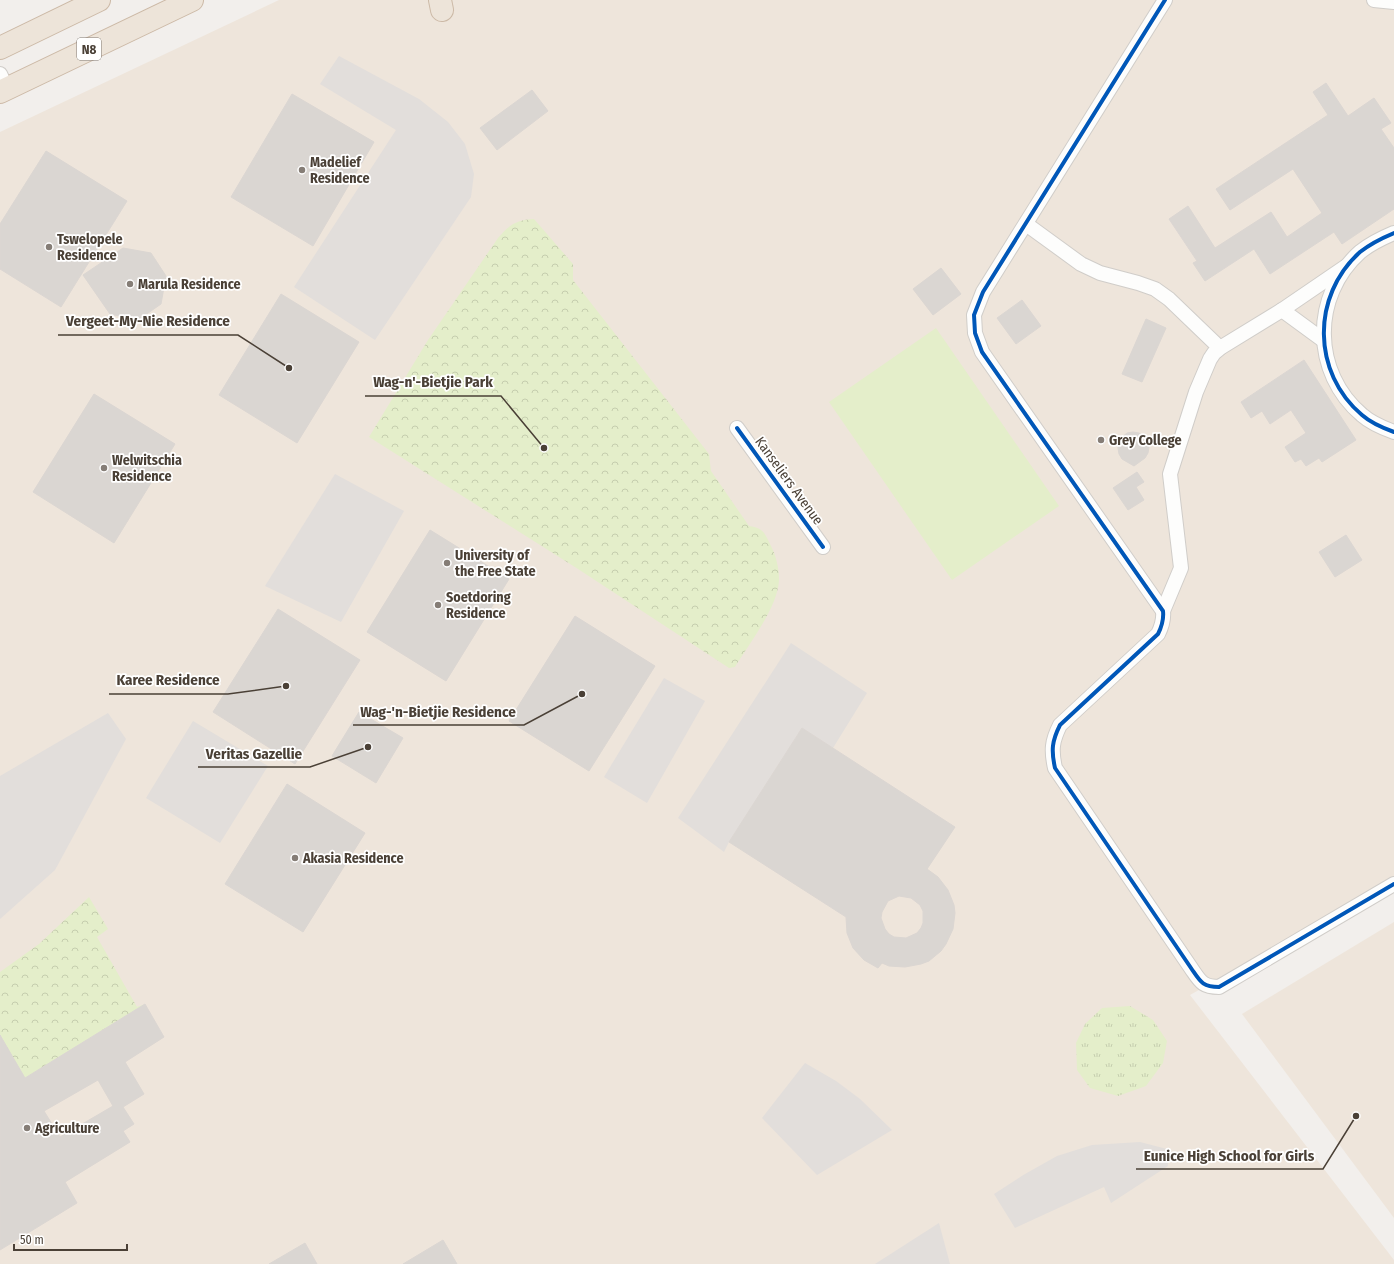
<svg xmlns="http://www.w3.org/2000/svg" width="1394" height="1264" viewBox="0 0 1394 1264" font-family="'Fira Sans Condensed',sans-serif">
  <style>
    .education { fill: #eee5db }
    .grass { fill: url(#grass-tufts) }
    .forest { fill: url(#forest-crowns) }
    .pitch { fill: #e4eeca }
    .parking { fill: #e2dedb }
    .building { fill: #dad6d2; stroke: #dbd6d2; fill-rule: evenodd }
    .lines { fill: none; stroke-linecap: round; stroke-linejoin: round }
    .street-casing { stroke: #d0cdc9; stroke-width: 16 }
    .highway-casing { stroke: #ccb9a6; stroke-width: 24 }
    .street { stroke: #fdfdfc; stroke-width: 14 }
    .highway { stroke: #ede4d9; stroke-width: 22 }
    .cycleway-casing { stroke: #fff; stroke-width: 6 }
    .cycleway { stroke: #0057b8; stroke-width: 4 }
    .poi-dot { fill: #857d76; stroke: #fff; stroke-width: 1.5 }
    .labels { text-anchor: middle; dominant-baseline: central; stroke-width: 3.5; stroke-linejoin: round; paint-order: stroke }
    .shield { fill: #fff; stroke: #807972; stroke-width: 1 }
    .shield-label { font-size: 13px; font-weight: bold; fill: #4a4036 }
    .poi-label { font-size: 14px; font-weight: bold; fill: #4a4036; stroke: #fff; text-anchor: start }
    .street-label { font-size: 14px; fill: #4a4036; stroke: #fff }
    .leader { fill: none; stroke: #4a4036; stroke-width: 1.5 }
    .callout-dot { fill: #4a4036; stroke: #fff; stroke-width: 1.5 }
    .callout-label { font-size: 15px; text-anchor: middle; font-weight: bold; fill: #4a4036; stroke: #fff; stroke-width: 3.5; stroke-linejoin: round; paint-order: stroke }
  </style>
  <defs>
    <pattern id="grass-tufts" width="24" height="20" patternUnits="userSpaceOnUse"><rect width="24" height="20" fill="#e4eeca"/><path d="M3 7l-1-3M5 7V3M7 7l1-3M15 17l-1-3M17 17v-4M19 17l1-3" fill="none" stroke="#c5cdae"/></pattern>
    <pattern id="forest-crowns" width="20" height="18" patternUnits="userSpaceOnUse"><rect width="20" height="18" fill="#e4eeca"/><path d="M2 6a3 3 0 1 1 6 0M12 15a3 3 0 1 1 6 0" fill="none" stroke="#c5cdae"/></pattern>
  </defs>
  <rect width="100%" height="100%" fill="#f2efec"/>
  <g class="education">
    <polygon points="279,0 1394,0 1394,880 1190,995 1394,1260 1394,1264 0,1264 0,132"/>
    <polygon points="1394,922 1394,1218 1242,1014"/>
  </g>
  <polygon class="grass" points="1130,1006 1153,1020 1167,1041 1163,1063 1146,1086 1118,1096 1090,1088 1077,1070 1076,1043 1085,1024 1102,1008"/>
  <g class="forest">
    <path d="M534 219 573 264V280L709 454 711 471 749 526C763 528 764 532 770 544 776 555 779 568 779 580 778 607 749 644 735 667L729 668 578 569 369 437 428 340 498 238C509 225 516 220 534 219Z"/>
    <polygon points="89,897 108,929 97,937 137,1007 145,1004 22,1080 17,1065 1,1038 0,1038 0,972 39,944"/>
  </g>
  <polygon class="pitch" points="936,328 1059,506 952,580 829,402"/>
  <g class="parking">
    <polygon points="339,56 419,99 448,122 465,144 474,174 471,197 375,340 294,287 396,130 320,84"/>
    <polygon points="335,474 404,511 341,622 265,586"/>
    <polygon points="791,643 867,693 833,748 802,728 729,842 724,852 678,818"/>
    <polygon points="664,678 705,701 647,803 604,777"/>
    <polygon points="108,713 126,739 55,870 0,919 0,776"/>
    <polygon points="193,721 268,766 220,843 146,798"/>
    <polygon points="805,1063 836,1081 860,1099 892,1130 817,1175 762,1118"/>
    <polygon points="1140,1142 1167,1149 1168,1166 1111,1203 1104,1187 1015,1228 994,1194 1025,1174 1057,1156 1092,1145"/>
    <polygon points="939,1223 950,1264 875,1264"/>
  </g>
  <g class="building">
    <polygon points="1326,83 1348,116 1374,98 1391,123 1381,129 1394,148 1394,209 1342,244 1334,232 1270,274 1254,249 1205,281 1193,263 1197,261 1169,219 1188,206 1215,248 1271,212 1287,237 1322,213 1293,169 1230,210 1216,189 1328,115 1313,92"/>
    <polygon points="532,90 548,111 497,150 480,128"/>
    <polygon points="292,94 374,142 313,246 231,197"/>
    <polygon points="46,151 127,201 61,307 0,269 0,224"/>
    <polygon points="123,248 151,253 166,276 161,304 138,320 110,314 83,275"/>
    <polygon points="941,268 961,294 933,315 913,289"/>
    <polygon points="281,294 359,342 297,443 219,395"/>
    <polygon points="1022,300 1041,326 1016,344 997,318"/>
    <polygon points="1146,319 1166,328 1142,382 1122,374"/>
    <polygon points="1304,360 1356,440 1322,462 1319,458 1306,466 1301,459 1295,462 1285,447 1306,433 1291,410 1270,424 1262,411 1251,418 1241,402"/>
    <polygon points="94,394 175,444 114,543 33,492"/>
    <polygon points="1133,432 1139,433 1144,436 1147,441 1149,447 1148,453 1145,458 1134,466 1122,459 1119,454 1118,448 1118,442 1122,437 1127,433"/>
    <polygon points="1137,472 1144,482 1136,487 1144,500 1128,510 1113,488"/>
    <polygon points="430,530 509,579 446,681 367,632"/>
    <polygon points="1346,535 1362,560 1335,577 1319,552"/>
    <polygon points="278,609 360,660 295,764 213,712"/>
    <polygon points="575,616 655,666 589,771 509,721"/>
    <polygon points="359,712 403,738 376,783 332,756"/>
    <path d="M802 728 955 827 927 869 938 877 948 890 954 905 955 913 953 929 946 944 941 951 929 961 921 964 905 967 889 966 882 963 878 968 864 960 853 948 847 933 846 917 729 842ZM899 896 911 898 920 905 923 911V923L921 928 917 933 906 938 894 937 889 934 885 929 881 918 882 912 888 901Z"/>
    <polygon points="287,784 365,833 303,932 225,884"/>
    <path d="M145 1004 164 1037 125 1062 144 1094 123 1107 134 1124 123 1131 130 1142 65 1182 77 1203 0 1250V1035L25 1078ZM98 1080 113 1106 60 1137 44 1111Z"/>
    <polygon points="443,1240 457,1264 403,1264"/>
    <polygon points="305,1243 317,1264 269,1264"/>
  </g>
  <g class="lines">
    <g class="street-casing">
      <g id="street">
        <path d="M1165 0 983 292 974 315 975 333 982 352 1163 611C1164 620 1162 626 1158 634L1060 725C1052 741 1051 750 1055 768L1191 968C1200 981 1202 987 1219 987L1394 884"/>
        <polyline points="1374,0 1394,2"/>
        <polyline points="0,74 7,89"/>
        <polyline points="1026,224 1081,264 1100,273 1138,283 1155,289 1169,299 1220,348"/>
        <path d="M1394 233C1382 238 1370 244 1360 252 1311 296 1312 373 1362 415 1371 423 1383 428 1394 432"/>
        <polyline points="1282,310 1323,340"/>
        <polyline points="737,428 823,547"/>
        <polyline points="1163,611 1181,568 1170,474 1196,392 1210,359 1214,353 1220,348 1282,310 1345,267"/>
      </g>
    </g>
    <g class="highway-casing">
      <g id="highway">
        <polyline points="440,0 442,10"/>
        <polyline points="0,48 99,0"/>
        <polyline points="0,92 192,0"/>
      </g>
    </g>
    <use href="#street" class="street"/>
    <use href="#highway" class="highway"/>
    <g class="cycleway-casing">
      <g id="cycleway">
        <path d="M1165 0 983 292 974 315 975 333 982 352 1163 611C1164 620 1162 626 1158 634L1060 725C1052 741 1051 750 1055 768L1191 968C1200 981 1202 987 1219 987L1394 884"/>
        <path d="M1394 233C1382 238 1370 244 1360 252 1311 296 1312 373 1362 415 1371 423 1383 428 1394 432"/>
        <polyline points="737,428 823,547"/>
      </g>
    </g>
    <use href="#cycleway" class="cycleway"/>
  </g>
  <g class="poi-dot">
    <circle cx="302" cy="170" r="4"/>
    <circle cx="49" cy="247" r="4"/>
    <circle cx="130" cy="284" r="4"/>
    <circle cx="1101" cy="440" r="4"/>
    <circle cx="104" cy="468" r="4"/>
    <circle cx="447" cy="563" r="4"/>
    <circle cx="438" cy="605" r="4"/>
    <circle cx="295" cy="858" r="4"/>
    <circle cx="27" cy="1128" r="4"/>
  </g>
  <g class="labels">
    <rect class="shield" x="77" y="38" width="24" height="22" rx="3"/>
    <g class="shield-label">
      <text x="89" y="49">N8</text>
    </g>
    <g class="poi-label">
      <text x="310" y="162">Madelief<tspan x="310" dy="16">Residence</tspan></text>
      <text x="57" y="239">Tswelopele<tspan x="57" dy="16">Residence</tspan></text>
      <text x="138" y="284">Marula Residence</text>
      <text x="1109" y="440">Grey College</text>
      <text x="112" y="460">Welwitschia<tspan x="112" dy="16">Residence</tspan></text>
      <text x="455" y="555">University of<tspan x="455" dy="16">the Free State</tspan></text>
      <text x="446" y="597">Soetdoring<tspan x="446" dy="16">Residence</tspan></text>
      <text x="303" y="858">Akasia Residence</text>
      <text x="35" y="1128">Agriculture</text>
    </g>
    <g class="street-label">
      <text transform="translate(789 481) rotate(54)">Kanseliers Avenue</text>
    </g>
  </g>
  <path class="leader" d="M289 368L238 335H58M544 448L501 396H365M286 686L228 694H109M582 694L524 725H353M368 747L310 767H198M1356 1116L1323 1169H1136"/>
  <g class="callout-dot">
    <circle cx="289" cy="368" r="4"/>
    <circle cx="544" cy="448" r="4"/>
    <circle cx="286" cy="686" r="4"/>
    <circle cx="582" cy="694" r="4"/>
    <circle cx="368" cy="747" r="4"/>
    <circle cx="1356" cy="1116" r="4"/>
  </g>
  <g class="callout-label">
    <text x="148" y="326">Vergeet-My-Nie Residence</text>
    <text x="433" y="387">Wag-n'-Bietjie Park</text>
    <text x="168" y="685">Karee Residence</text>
    <text x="438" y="717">Wag-'n-Bietjie Residence</text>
    <text x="254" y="759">Veritas Gazellie</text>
    <text x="1229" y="1161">Eunice High School for Girls</text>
  </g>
  <path d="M14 1244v6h113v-6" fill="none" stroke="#4a4036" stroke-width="2"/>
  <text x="20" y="1244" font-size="12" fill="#4a4036" stroke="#ffffff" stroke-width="3" paint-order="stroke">50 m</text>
</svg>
